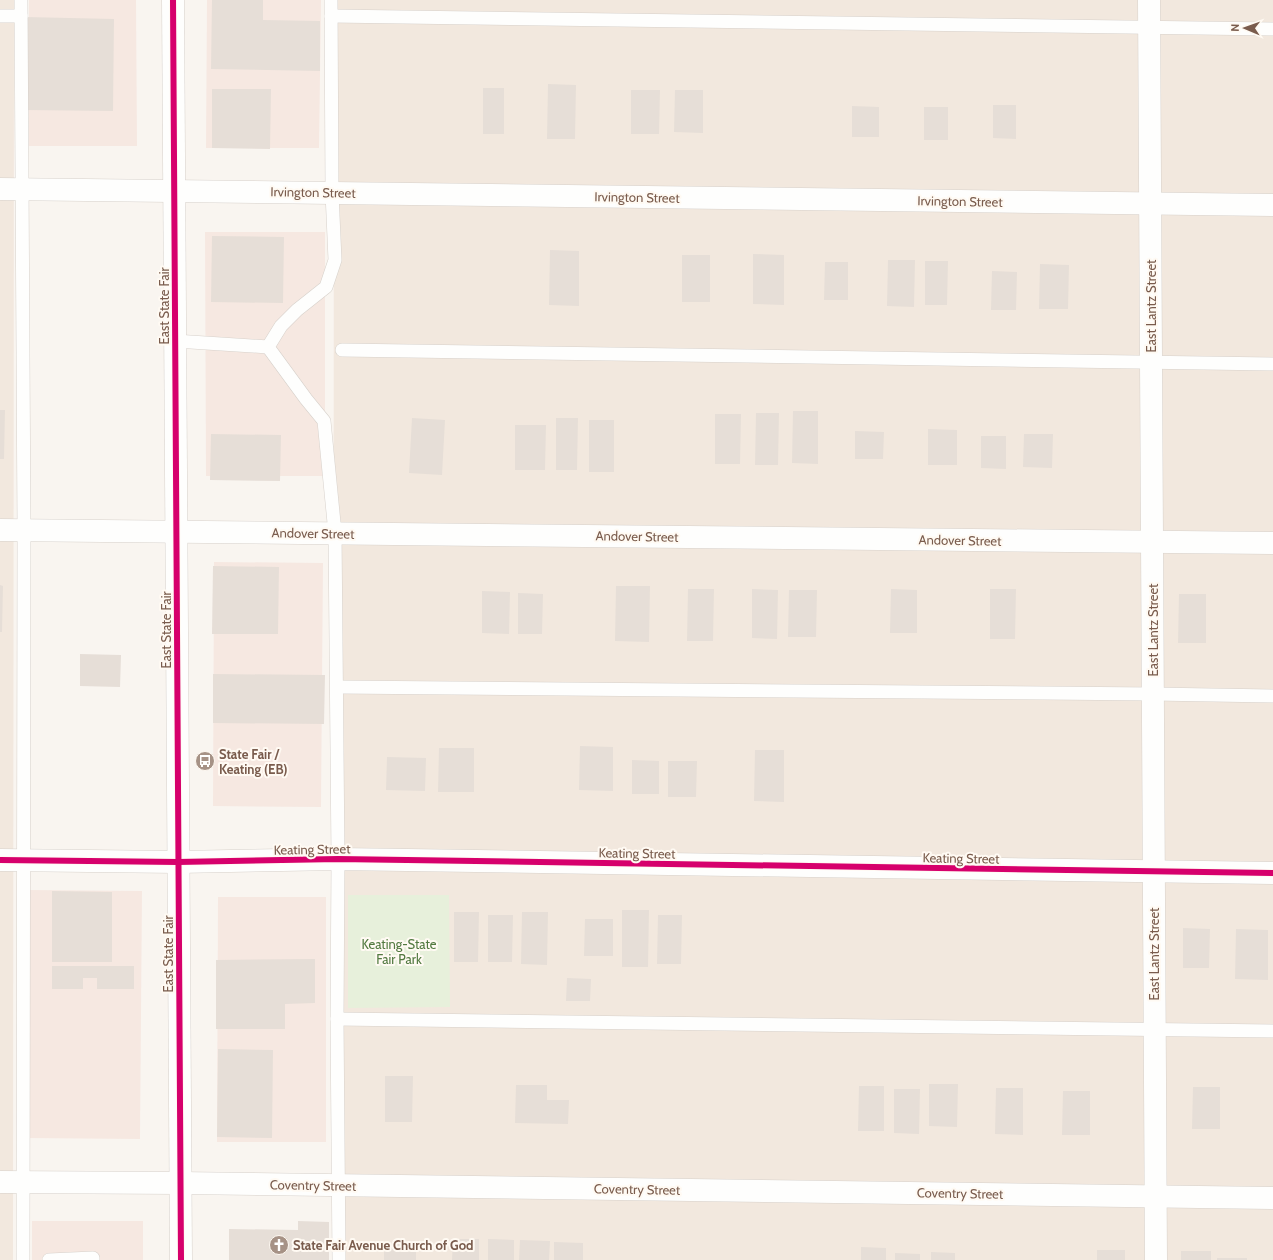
<svg xmlns="http://www.w3.org/2000/svg" width="1273" height="1260" viewBox="0 0 1273 1260" font-family="Cabin,sans-serif">
  <style>
    .residential { fill: #f2e8de }
    .commercial { fill: #f6e8e1 }
    .green { fill: #e7f0db }
    .building { fill: #e6ded7 }
    .lines { fill: none; stroke-linecap: round; stroke-linejoin: round }
    .service-casing { stroke: #d7d1cb; stroke-width: 14 }
    .minor-casing { stroke: #d7d1cb; stroke-width: 23 }
    .tertiary-casing { stroke: #d7d1cb; stroke-width: 23 }
    .service { stroke: #fefefd; stroke-width: 13 }
    .minor { stroke: #fefefd; stroke-width: 22 }
    .tertiary { stroke: #fefefd; stroke-width: 22 }
    .cycleway-casing { stroke: #fffaf3; stroke-width: 8 }
    .cycleway { stroke: #d6006c; stroke-width: 6 }
    .labels { text-anchor: middle; dominant-baseline: central; stroke-width: 4; stroke-linejoin: round; paint-order: stroke }
    .street-label { font-size: 13px; fill: #7a5c4d; stroke: #fffaf3 }
    .poi-label { font-size: 13px; font-weight: bold; fill: #7a5c4d; stroke: #fffaf3; text-anchor: start }
    .park-label { font-size: 13px; fill: #537a41; stroke: #fffaf3 }
  </style>
  <rect width="100%" height="100%" fill="#f9f5f0"/>
  <g class="residential">
    <polygon points="0,0 14,0 13,1260 0,1260"/>
    <polygon points="334,0 1273,0 1273,1260 333,1260"/>
  </g>
  <g class="commercial">
    <polygon points="29,0 136,0 137,146 29,146"/>
    <polygon points="207,0 321,0 319,148 206,148"/>
    <polygon points="205,232 325,232 325,476 206,476"/>
    <polygon points="214,562 323,563 321,807 213,806"/>
    <polygon points="28,890 142,891 140,1139 26,1138"/>
    <polygon points="218,897 326,897 326,1142 217,1142"/>
    <rect x="32" y="1221" width="111" height="39"/>
  </g>
  <polygon class="green" points="348,895 449,895 450,1007 348,1008"/>
  <g class="building">
    <polygon points="212,0 263,0 263,20 320,21 320,71 211,69"/>
    <polygon points="25,17 114,19 113,111 24,110"/>
    <polygon points="548,84 576,85 575,139 547,139"/>
    <rect x="483" y="88" width="21" height="46"/>
    <polygon points="212,89 271,89 270,149 212,148"/>
    <polygon points="631,90 660,90 659,134 631,134"/>
    <polygon points="675,90 703,90 703,133 674,132"/>
    <polygon points="993,105 1016,105 1016,139 993,138"/>
    <polygon points="852,106 879,107 879,137 852,137"/>
    <rect x="924" y="107" width="24" height="33"/>
    <polygon points="212,236 284,237 283,303 211,302"/>
    <polygon points="550,250 579,251 579,306 549,305"/>
    <polygon points="753,254 784,255 784,305 753,304"/>
    <rect x="682" y="255" width="28" height="47"/>
    <polygon points="888,260 915,260 914,307 887,306"/>
    <polygon points="925,261 948,261 947,305 925,305"/>
    <polygon points="825,262 848,262 848,300 824,300"/>
    <polygon points="1040,264 1069,265 1068,309 1039,309"/>
    <polygon points="992,271 1017,272 1016,310 991,310"/>
    <polygon points="0,410 5,410 4,459 0,459"/>
    <polygon points="793,411 818,411 818,464 792,463"/>
    <polygon points="756,413 779,413 778,465 755,465"/>
    <polygon points="715,414 741,414 740,464 715,464"/>
    <polygon points="412,418 445,420 442,475 409,473"/>
    <polygon points="556,418 578,418 577,470 556,470"/>
    <rect x="589" y="420" width="25" height="52"/>
    <polygon points="515,425 546,425 545,470 515,470"/>
    <polygon points="928,429 957,430 957,465 928,465"/>
    <polygon points="855,431 884,432 883,459 855,459"/>
    <polygon points="211,434 281,435 280,481 210,480"/>
    <polygon points="1024,434 1053,434 1052,468 1023,467"/>
    <polygon points="981,436 1006,436 1006,469 981,468"/>
    <polygon points="213,566 279,567 278,634 212,634"/>
    <polygon points="0,585 3,586 2,632 0,632"/>
    <polygon points="616,586 650,586 649,642 615,641"/>
    <polygon points="688,589 714,589 713,641 687,641"/>
    <polygon points="752,589 778,590 777,639 752,638"/>
    <polygon points="891,589 917,590 917,633 890,633"/>
    <polygon points="990,589 1016,589 1015,639 990,639"/>
    <polygon points="789,590 817,590 816,637 788,637"/>
    <polygon points="482,591 510,592 509,634 482,633"/>
    <polygon points="518,593 543,594 542,634 518,634"/>
    <polygon points="1179,594 1206,594 1206,643 1178,643"/>
    <polygon points="80,654 121,655 120,687 80,686"/>
    <polygon points="213,674 325,675 324,724 213,723"/>
    <polygon points="580,746 613,747 613,791 579,790"/>
    <polygon points="439,748 474,748 474,792 438,792"/>
    <polygon points="755,750 784,750 784,802 754,801"/>
    <polygon points="387,757 426,758 425,791 386,790"/>
    <polygon points="632,760 659,761 659,794 632,794"/>
    <polygon points="668,761 697,761 696,797 668,797"/>
    <polygon points="52,891 112,892 112,962 52,962"/>
    <polygon points="622,910 649,910 648,967 622,967"/>
    <polygon points="454,912 479,912 478,962 454,962"/>
    <polygon points="522,912 548,912 547,965 521,964"/>
    <polygon points="488,915 513,915 512,962 488,962"/>
    <polygon points="658,915 682,915 681,964 657,964"/>
    <polygon points="585,919 613,919 613,956 584,956"/>
    <polygon points="1183,928 1210,929 1209,968 1183,968"/>
    <polygon points="1236,929 1268,930 1268,980 1235,979"/>
    <polygon points="315,959 315,1003 285,1004 285,1029 216,1029 216,960"/>
    <polygon points="52,966 134,966 134,989 97,989 97,978 83,978 83,989 52,989"/>
    <polygon points="567,978 591,979 590,1001 566,1001"/>
    <polygon points="218,1049 273,1050 272,1138 217,1137"/>
    <polygon points="385,1076 413,1076 412,1122 385,1122"/>
    <polygon points="929,1084 958,1084 957,1127 929,1126"/>
    <polygon points="516,1085 547,1085 547,1100 569,1100 568,1124 515,1123"/>
    <polygon points="859,1086 884,1086 884,1131 858,1131"/>
    <polygon points="1193,1087 1220,1087 1220,1129 1192,1129"/>
    <polygon points="996,1088 1023,1088 1023,1135 995,1134"/>
    <polygon points="894,1089 920,1089 919,1134 894,1133"/>
    <polygon points="1063,1091 1090,1091 1090,1135 1062,1135"/>
    <polygon points="298,1221 329,1222 329,1260 229,1260 229,1229 298,1230"/>
    <polygon points="453,1239 479,1239 479,1260 452,1260"/>
    <polygon points="488,1239 514,1240 514,1260 488,1260"/>
    <polygon points="520,1240 550,1241 549,1260 519,1260"/>
    <polygon points="554,1242 583,1243 583,1260 554,1260"/>
    <rect x="384" y="1244" width="32" height="16"/>
    <polygon points="861,1247 886,1248 886,1260 861,1260"/>
    <rect x="1097" y="1250" width="28" height="10"/>
    <rect x="1181" y="1251" width="30" height="9"/>
    <polygon points="931,1252 955,1253 955,1260 931,1260"/>
    <polygon points="895,1253 920,1254 920,1260 895,1260"/>
    <rect x="1217" y="1258" width="30" height="2"/>
  </g>
  <g class="lines">
    <g class="service-casing">
      <g id="service">
        <polyline points="21,0 24,530 23,1260"/>
        <polyline points="331,0 332,193 335,260 326,287 297,310 281,326 268,347 306,399 324,421 335,533 338,859 337,1019 339,1260"/>
        <polyline points="0,16 21,16"/>
        <polyline points="331,16 1273,29"/>
        <polyline points="175,341 268,347"/>
        <polyline points="342,350 1273,364"/>
        <polyline points="337,687 1153,694 1273,696"/>
        <polyline points="337,1019 1273,1031"/>
        <polyline points="49,1260 93,1258 93,1260"/>
      </g>
    </g>
    <g class="minor-casing">
      <g id="minor">
        <polyline points="1149,0 1156,1260"/>
        <polyline points="0,189 332,193 1273,205"/>
        <polyline points="0,530 1273,543"/>
        <polyline points="0,860 178,862 338,859 1273,873"/>
        <polyline points="0,1182 180,1183 1273,1198"/>
      </g>
    </g>
    <g class="tertiary-casing">
      <polyline id="tertiary" points="173,0 181,1260"/>
    </g>
    <use href="#service" class="service"/>
    <use href="#minor" class="minor"/>
    <use href="#tertiary" class="tertiary"/>
    <g class="cycleway-casing">
      <g id="cycleway">
        <polyline points="173,0 181,1260"/>
        <polyline points="0,860 178,862 338,859 1273,873"/>
      </g>
    </g>
    <use href="#cycleway" class="cycleway"/>
  </g>
  <defs>
    <g id="bus-disc" transform="scale(1)"><circle r="9.5" fill="#a69286" stroke="#fffaf3"/><path d="M-5-6H5V4H4V6H2V4H-2V6H-4V4H-5ZM-3.5-4V0h7V-4ZM-3.5 1.2v1.5H-2V1.2ZM2 1.2v1.5H3.5V1.2Z" fill="#fff"/></g>
    <g id="church-disc" transform="scale(1)"><circle r="9.5" fill="#a69286" stroke="#fffaf3"/><path d="M-1.2-6h2.4v3.5h3.3v2.4h-3.3V6h-2.4V-.1h-3.3v-2.4h3.3Z" fill="#fff"/></g>
  </defs>
  <g fill-rule="evenodd">
    <use href="#bus-disc" x="205" y="761"/>
    <use href="#church-disc" x="279" y="1245"/>
  </g>
  <g class="labels">
    <g class="street-label">
      <text transform="translate(313 192) rotate(1)">Irvington Street</text>
      <text transform="translate(637 197) rotate(1)">Irvington Street</text>
      <text transform="translate(960 201) rotate(1)">Irvington Street</text>
      <text transform="translate(164 306) rotate(-90)">East State Fair</text>
      <text transform="translate(1151 306) rotate(-90)">East Lantz Street</text>
      <text transform="translate(313 533) rotate(1)">Andover Street</text>
      <text transform="translate(637 536) rotate(1)">Andover Street</text>
      <text transform="translate(960 540) rotate(1)">Andover Street</text>
      <text transform="translate(166 630) rotate(-90)">East State Fair</text>
      <text transform="translate(1153 630) rotate(-90)">East Lantz Street</text>
      <text transform="translate(312 849) rotate(-1)">Keating Street</text>
      <text transform="translate(637 853) rotate(1)">Keating Street</text>
      <text transform="translate(961 858) rotate(1)">Keating Street</text>
      <text transform="translate(168 954) rotate(-90)">East State Fair</text>
      <text transform="translate(1154 954) rotate(-90)">East Lantz Street</text>
      <text transform="translate(313 1185) rotate(1)">Coventry Street</text>
      <text transform="translate(637 1189) rotate(1)">Coventry Street</text>
      <text transform="translate(960 1193) rotate(1)">Coventry Street</text>
    </g>
    <g class="poi-label">
      <text x="219" y="754">State Fair /<tspan x="219" dy="15">Keating (EB)</tspan></text>
      <text x="293" y="1245">State Fair Avenue Church of God</text>
    </g>
    <g class="park-label">
      <text x="399" y="944">Keating-State<tspan x="399" dy="15">Fair Park</tspan></text>
    </g>
  </g>
  <g transform="translate(1245 28) rotate(272)" stroke="#fffaf3" stroke-width="3" paint-order="stroke">
  <path d="M0-3L7 15L0 10L-7 15Z" fill="#7a5c4d"/>
  <text y="-6" font-size="11" font-weight="bold" text-anchor="middle" fill="#7a5c4d">N</text>
  </g>
</svg>
